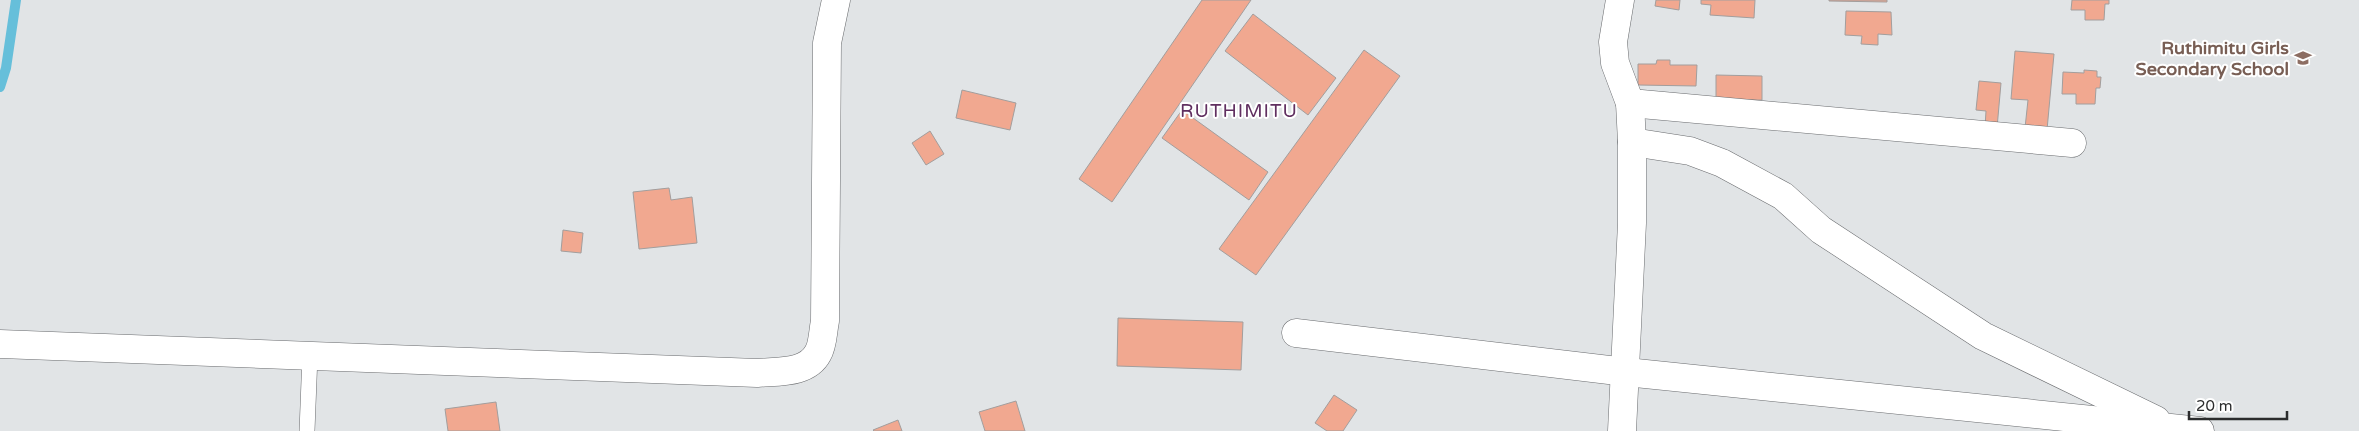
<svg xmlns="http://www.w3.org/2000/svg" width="2359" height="431" viewBox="0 0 2359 431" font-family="'Varela Round',sans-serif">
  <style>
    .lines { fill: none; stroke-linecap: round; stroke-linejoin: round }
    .stream { stroke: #66bfda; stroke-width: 10 }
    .building { fill: #f1a890; stroke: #a29e9d }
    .lane-casing { stroke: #696b6e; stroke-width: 16 }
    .street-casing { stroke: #696b6e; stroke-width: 29 }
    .lane { stroke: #fff; stroke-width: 15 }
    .street { stroke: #fff; stroke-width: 28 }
    .labels { text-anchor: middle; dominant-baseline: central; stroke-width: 4; stroke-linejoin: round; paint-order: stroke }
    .education-label { font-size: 18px; font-weight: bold; fill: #785e54; stroke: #fff; text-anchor: end }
    .neighbourhood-label { font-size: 19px; letter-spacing: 1px; fill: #602f60; stroke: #fff }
  </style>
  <rect width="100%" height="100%" fill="#e1e4e6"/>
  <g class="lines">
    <polyline class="stream" points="0,87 6,68 16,0"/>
  </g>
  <g class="building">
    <polygon points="1202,0 1251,0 1112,202 1079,179"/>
    <polygon points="1656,0 1680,0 1679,10 1655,6"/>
    <polygon points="1701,0 1755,0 1754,18 1710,15 1711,5 1701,4"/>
    <polygon points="1829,0 1887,0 1887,2 1829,1"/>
    <polygon points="2072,0 2109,0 2109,4 2105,4 2104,20 2085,20 2085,10 2071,10"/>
    <polygon points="1846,11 1891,12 1892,35 1878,34 1878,45 1861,44 1862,36 1845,35"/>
    <polygon points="1253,14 1336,78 1308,115 1225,51"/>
    <polygon points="1364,50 1400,76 1256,275 1219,249"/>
    <polygon points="2015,51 2054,54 2047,130 2025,128 2028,100 2011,99"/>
    <polygon points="1657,60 1670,60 1670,65 1697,65 1696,86 1638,85 1638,64 1656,64"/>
    <polygon points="2084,70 2097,71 2097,77 2101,77 2100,88 2096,88 2095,104 2076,104 2076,94 2062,94 2063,72 2084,73"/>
    <polygon points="1716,75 1762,76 1762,100 1748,100 1748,109 1716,100"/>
    <polygon points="1979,81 2001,83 1997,128 1985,127 1986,111 1976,110"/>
    <polygon points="962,90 1016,103 1010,130 956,118"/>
    <polygon points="1182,110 1268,172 1249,200 1162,138"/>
    <polygon points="930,131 944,154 926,165 912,143"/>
    <polygon points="669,188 671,200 692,197 697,243 639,249 633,192"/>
    <polygon points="563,230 583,233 581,253 561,251"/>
    <polygon points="1118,318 1243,322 1241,370 1117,366"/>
    <polygon points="1334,395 1357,410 1343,431 1327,431 1315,423"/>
    <polygon points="1016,401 1025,431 985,431 979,412"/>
    <polygon points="496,402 500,431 448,431 445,409"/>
    <polygon points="898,420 902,431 874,431 873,430"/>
  </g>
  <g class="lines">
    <g class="lane-casing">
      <polyline id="lane" points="307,431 310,355"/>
    </g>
    <g class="street-casing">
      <g id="street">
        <polyline points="1620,0 1613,42 1615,63 1630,103 1632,142 1632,223 1622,431"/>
        <polyline points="1630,103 2072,143"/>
        <polyline points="1632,142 1690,151 1722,163 1783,196 1821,230 1983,336 2156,420"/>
        <polyline points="1296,333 1626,372 2200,431"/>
        <path d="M0 344 757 373C778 371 807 374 818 353 823 345 823 330 825 321L827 43 836 0"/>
      </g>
    </g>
    <use href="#lane" class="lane"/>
    <use href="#street" class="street"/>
  </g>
  <defs>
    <g id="school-bare" transform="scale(1.35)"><path d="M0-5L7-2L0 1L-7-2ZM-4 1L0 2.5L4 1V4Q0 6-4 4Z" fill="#8d6e63" stroke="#fff" stroke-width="2.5" paint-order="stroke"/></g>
  </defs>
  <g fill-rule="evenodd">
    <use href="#school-bare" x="2303" y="58"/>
  </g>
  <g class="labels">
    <g class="education-label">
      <text x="2289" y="48">Ruthimitu Girls<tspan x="2289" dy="21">Secondary School</tspan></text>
    </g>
    <g class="neighbourhood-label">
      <text x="1239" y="111">RUTHIMITU</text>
    </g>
  </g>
  <path d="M2189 411v8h98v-8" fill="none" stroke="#2b2c2d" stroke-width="2.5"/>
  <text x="2196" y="411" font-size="15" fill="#2b2c2d" stroke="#ffffff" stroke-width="4" paint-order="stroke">20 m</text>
</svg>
